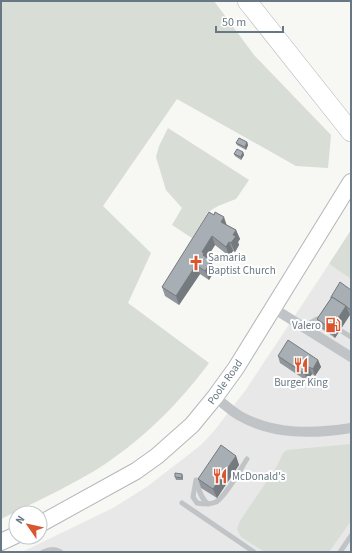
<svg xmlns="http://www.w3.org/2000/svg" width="352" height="553" viewBox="0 0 352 553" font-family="'Source Sans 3',sans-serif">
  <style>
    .built { fill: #e7e8e7 }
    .green { fill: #d8ddd5 }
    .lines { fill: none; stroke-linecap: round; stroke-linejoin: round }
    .primary-casing { stroke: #b3b8bb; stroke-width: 18 }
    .motorway-casing { stroke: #b3b7ba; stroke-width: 20 }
    .service { stroke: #c0c4c7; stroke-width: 5 }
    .minor { stroke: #c0c4c7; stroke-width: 10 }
    .primary { stroke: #fff; stroke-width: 16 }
    .motorway { stroke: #fff; stroke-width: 19 }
    .wall { fill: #90969b }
    .shaded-wall { fill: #757a7e }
    .building { fill: #a7afb4; stroke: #757a7e }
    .labels { text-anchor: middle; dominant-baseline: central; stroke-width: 4; stroke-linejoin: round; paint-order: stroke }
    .poi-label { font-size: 11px; fill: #677783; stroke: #fff; text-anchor: start }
    .street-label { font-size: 11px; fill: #677783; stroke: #fff }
  </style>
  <rect width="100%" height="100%" fill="#f7f7f4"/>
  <polygon class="built" points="329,264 351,279 351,552 22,552 113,508 148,486 201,445 214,431 245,391"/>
  <g class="green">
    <path d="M1 1H214L254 55 331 135 328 168 296 166 177 99 103 206 151 253 128 303 209 363C178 405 140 442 96 470 66 488 33 503 1 519Z"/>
    <polygon points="168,128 249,180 236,199 218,206 208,212 192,238 172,225 182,208 166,190 156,157 159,146"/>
    <polygon points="351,230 351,279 329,264"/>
    <polygon points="351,444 351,521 329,552 265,552 241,537 237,529 240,521 277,466 283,453 287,450"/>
  </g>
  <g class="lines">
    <g class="primary-casing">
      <g id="primary">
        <polyline points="40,524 136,471 157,456 192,425 215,397 236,368 351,182"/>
        <polyline points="1,542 16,535"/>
      </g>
    </g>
    <g class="motorway-casing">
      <polyline id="motorway" points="247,1 351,132"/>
    </g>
    <g class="service">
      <polyline points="305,326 317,319 323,320"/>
      <polyline points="335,327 351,337"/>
      <path d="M196 480 193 497 197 503C203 504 210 505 216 502 226 496 240 470 247 459"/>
      <path d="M197 483C199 490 201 499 208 504"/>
      <polyline points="182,503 254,552"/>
      <path d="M43 552C49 549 55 548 61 552"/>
      <polyline points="340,552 351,536"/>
    </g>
    <g class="minor">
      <polyline points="273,308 351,357"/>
      <path d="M215 397C223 403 231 411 240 416 274 435 313 434 351 428"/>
    </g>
    <use href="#primary" class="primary"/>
    <use href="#motorway" class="motorway"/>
  </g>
  <g class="wall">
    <polygon points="247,142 248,145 246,150 237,145 236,143"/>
    <polygon points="243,152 244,155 241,160 235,156 234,154"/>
    <polygon points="214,215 227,225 236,230 240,239 238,242 239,245 235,252 233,251 229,256 215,245 207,258 211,261 215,270 209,280 200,274 179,305 165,296 162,287"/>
    <polygon points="351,290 351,315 350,314 335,338 321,328 317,319 331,298 331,297"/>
    <polygon points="278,356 318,360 321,367 315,376 312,374 307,381 280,363"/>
    <polygon points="236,456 239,465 217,498 201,488 198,479"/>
    <polygon points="182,474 183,476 183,480 176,480 175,477"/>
  </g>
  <g class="shaded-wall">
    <polygon points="247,142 248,145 246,150 245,147"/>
    <polygon points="243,152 244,155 241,160 241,157"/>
    <polygon points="224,217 227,226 221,222"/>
    <polygon points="236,230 240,239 238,242 239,245 235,252 231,243 233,235"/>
    <polygon points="212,236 215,245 206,259 206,264 202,252"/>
    <polygon points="229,242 233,251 229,256 226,247"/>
    <polygon points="211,261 215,270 209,280 205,271"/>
    <polygon points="196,265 200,274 179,305 176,296"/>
    <polygon points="346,306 350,315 335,338 331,329"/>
    <polygon points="318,360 321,367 315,376 313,369"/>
    <polygon points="309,367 312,374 307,381 305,374"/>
    <polygon points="236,456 239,465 217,498 213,489"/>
  </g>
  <g class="building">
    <polygon points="239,138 247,142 245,147 236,143"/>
    <polygon points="237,149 243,152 241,157 234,154"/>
    <polygon points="209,212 214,215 215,212 224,217 221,222 236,230 233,235 236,236 231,243 229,242 226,247 212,236 202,252 204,253 203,255 211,261 205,271 196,265 176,296 162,287"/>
    <polygon points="340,282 351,290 351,310 347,307 346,306 332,297 331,298 331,297"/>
    <polygon points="332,297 346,306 331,329 317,319"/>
    <polygon points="288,340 318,360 313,369 309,367 305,374 278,356"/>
    <polygon points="221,445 236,456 213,489 198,479"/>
    <polygon points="175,473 182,474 182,478 175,477"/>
  </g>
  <defs>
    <g id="church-bare" transform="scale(1.2)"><path d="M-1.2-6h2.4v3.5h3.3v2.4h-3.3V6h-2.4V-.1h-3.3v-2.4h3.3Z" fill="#db562f" stroke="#fff" stroke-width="2.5" paint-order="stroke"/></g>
    <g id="fuel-bare" transform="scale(1.2)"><path d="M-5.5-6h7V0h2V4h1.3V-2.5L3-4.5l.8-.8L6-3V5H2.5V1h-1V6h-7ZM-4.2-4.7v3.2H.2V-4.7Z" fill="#db562f" stroke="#fff" stroke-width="2.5" paint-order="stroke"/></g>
    <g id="restaurant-bare" transform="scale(1.2)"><path d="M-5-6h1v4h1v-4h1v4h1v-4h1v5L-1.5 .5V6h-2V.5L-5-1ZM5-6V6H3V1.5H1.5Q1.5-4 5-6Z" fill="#db562f" stroke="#fff" stroke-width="2.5" paint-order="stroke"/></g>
  </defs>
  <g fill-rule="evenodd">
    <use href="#church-bare" x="196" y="263"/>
    <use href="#fuel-bare" x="333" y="325"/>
    <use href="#restaurant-bare" x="301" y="365"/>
    <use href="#restaurant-bare" x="220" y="476"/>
  </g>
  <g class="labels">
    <g class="poi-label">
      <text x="208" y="257">Samaria<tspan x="208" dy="13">Baptist Church</tspan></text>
      <text x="321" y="325" text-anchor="end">Valero</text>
      <text x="301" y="382" text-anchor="middle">Burger King</text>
      <text x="232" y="476">McDonald's</text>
    </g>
    <g class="street-label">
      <text transform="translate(225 382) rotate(-55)">Poole Road</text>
    </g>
  </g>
  <rect width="352" height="553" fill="none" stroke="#677783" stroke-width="4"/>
  <g transform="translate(28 525) rotate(304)"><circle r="19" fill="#ffffff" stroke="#c2c9cd"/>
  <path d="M0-3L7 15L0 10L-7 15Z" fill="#db562f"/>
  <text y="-6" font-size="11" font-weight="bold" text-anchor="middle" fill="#677783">N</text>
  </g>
  <path d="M216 26v6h67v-6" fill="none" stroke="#677783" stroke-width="2"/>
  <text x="222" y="26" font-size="12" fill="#677783" stroke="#ffffff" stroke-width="3" paint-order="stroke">50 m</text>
</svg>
